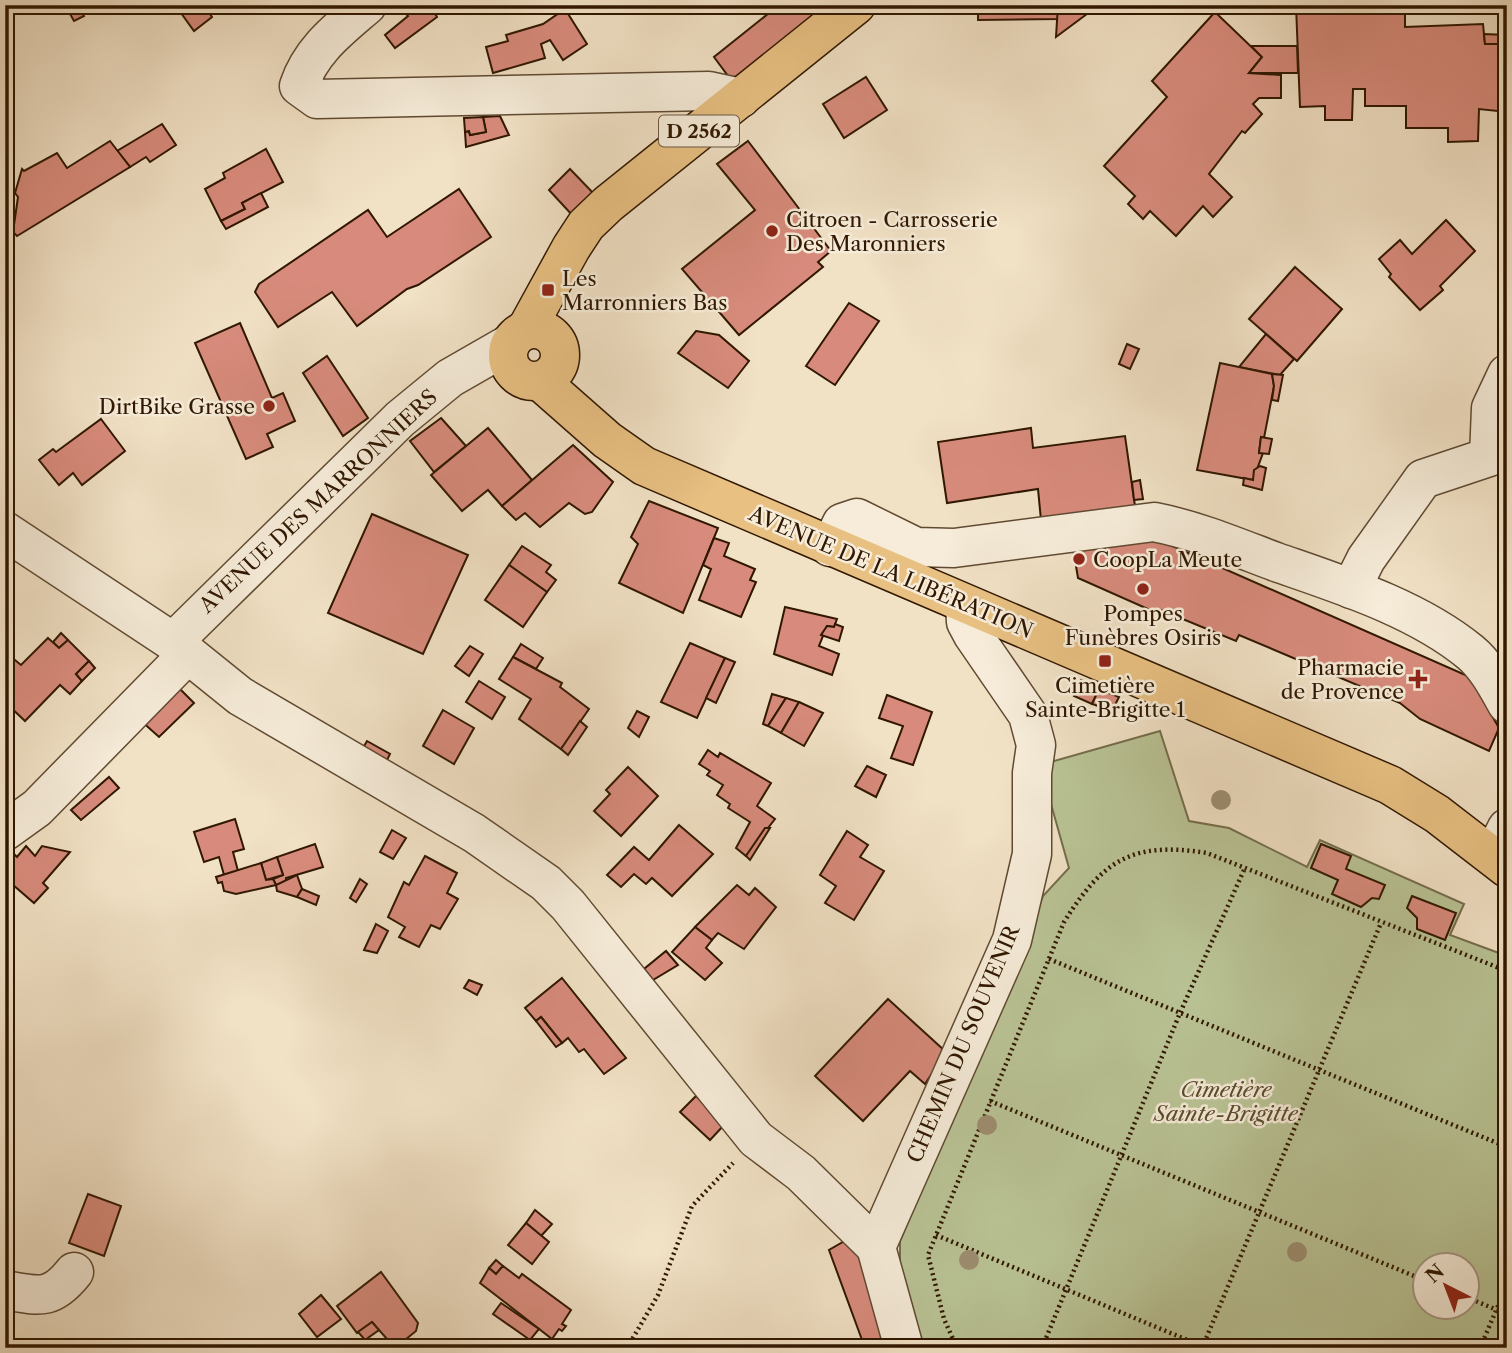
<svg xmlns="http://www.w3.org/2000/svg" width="1512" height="1353" viewBox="0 0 1512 1353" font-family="'Libre Caslon Text',serif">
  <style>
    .green { fill: #b9c395; stroke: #746d4b; stroke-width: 2; fill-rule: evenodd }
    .building { fill: #d88b7c; stroke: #301701; stroke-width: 2 }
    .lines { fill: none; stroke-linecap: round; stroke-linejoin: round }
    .minor-casing { stroke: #604a32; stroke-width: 41 }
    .major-casing { stroke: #301701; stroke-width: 41 }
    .path { stroke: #301701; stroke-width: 4.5; stroke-dasharray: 2 3.5; stroke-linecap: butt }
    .minor { stroke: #f6ecd9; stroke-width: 38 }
    .major { stroke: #e8c082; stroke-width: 38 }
    .tree { fill: #9d8e71 }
    .poi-dot { fill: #8f2418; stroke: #f6ecd9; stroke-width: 2.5 }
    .labels { text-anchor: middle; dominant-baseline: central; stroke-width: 5; stroke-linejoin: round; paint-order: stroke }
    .shield { fill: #f6ecd9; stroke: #6b5742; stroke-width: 2 }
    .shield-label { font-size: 19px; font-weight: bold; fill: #301701 }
    .poi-label { font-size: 21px; fill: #301701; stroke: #f6ecd9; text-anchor: start }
    .street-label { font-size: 21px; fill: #301701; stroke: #f6ecd9 }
    .park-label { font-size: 21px; font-style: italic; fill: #594b2d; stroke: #f6ecd9 }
  </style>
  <rect width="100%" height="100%" fill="#f1e1c5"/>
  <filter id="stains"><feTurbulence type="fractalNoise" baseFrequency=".00286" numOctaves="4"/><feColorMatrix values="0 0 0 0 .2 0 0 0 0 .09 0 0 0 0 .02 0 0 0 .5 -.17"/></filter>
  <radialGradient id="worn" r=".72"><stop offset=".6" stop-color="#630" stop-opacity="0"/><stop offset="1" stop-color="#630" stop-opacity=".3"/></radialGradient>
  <path class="green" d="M1160 731 1189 821 1229 828 1307 867 1320 840 1464 904 1450 935 1507 956V1348H915L900 1304V1241L1043 896 1069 868 1040 765ZM1424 1266H1466V1308H1424Z"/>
  <g class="building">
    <polygon points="65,5 78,5 84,16 74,21"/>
    <polygon points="192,5 204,5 212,17 194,31 181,13"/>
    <polygon points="399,5 430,5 437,17 395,48 385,35 408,16"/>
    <polygon points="779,5 831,5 734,84 714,57"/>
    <polygon points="978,5 1058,5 1058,19 978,20"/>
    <polygon points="1058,5 1099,5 1056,37"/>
    <polygon points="1296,5 1405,5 1405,27 1483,24 1485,44 1504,44 1507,34 1507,112 1479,109 1478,141 1448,142 1448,128 1406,128 1406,106 1365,106 1365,89 1353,89 1352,120 1325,120 1325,106 1300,107"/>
    <polygon points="565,9 587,44 563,60 550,40 541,44 545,58 493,73 486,47 508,41 506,35 543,24"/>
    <polygon points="1215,12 1262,57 1249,73 1281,75 1281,98 1259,98 1253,104 1262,114 1245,133 1242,131 1209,174 1232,197 1213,217 1203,206 1176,236 1150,211 1143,219 1128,204 1135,196 1104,166 1167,97 1152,81"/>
    <polygon points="1484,34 1506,35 1504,44 1485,44"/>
    <polygon points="1251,46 1297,46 1298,73 1249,73 1262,57"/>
    <polygon points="866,77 887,110 844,138 823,104"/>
    <polygon points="500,116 509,135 466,147 465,132 469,131 470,135 486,132 483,117"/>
    <polygon points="483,117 486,132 470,135 469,131 465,132 464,118"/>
    <polygon points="162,124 176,145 150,162 146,157 130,167 117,151"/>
    <polygon points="110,141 130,167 22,233 17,236 13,232 18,197 15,193 22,169 24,171 57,153 67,168"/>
    <polygon points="748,141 831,251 818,262 823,267 739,335 682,269 755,210 717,164"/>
    <polygon points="266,149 283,182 242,203 245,209 221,221 205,189 225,178 223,173"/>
    <polygon points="570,169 596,196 574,217 549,190"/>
    <polygon points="459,189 491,237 418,285 407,289 357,326 332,292 278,327 255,292 259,284 368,210 387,237"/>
    <polygon points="261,193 268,207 226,229 221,221 245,209 242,203"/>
    <polygon points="1446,220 1475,251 1440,286 1443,290 1420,310 1389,277 1391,274 1379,259 1400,240 1412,254"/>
    <polygon points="1295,267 1342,309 1297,361 1249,319"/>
    <polygon points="849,303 879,321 835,385 806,366"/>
    <polygon points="240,323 272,398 283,393 295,421 267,434 273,447 246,459 195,343"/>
    <polygon points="696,331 719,335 749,361 728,388 678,353"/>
    <polygon points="1266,334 1294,359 1280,375 1239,367"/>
    <polygon points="1127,344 1139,349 1130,369 1119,364"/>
    <polygon points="327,356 368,418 343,436 303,373"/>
    <polygon points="1220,363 1272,374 1274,386 1264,438 1261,437 1259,453 1263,453 1253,480 1197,470"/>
    <polygon points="1272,374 1283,375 1278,401 1272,400 1274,386"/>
    <polygon points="441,418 466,446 434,472 410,441"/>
    <polygon points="101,419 125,451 82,485 73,473 59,485 39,460 53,449 56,452"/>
    <polygon points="488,428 532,480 502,506 488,490 462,511 431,475"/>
    <polygon points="1031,428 1033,448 1125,436 1135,506 1041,520 1038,489 947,503 938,442"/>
    <polygon points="1261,437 1272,439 1269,454 1259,453"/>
    <polygon points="573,445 613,482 592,512 585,514 569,503 540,527 525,513 516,520 502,506"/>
    <polygon points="1260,466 1266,468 1262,490 1243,485 1244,478 1253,480 1254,470"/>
    <polygon points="1140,480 1143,499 1134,500 1132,482"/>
    <polygon points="649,501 718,528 683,613 619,583 638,544 631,537"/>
    <polygon points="372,514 468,555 423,654 328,613"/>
    <polygon points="1152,537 1470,677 1499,728 1489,751 1420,719 1400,703 1239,635 1236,641 1161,610 1159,614 1078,578 1073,548"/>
    <polygon points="714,538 729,543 724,556 755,569 750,580 756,582 741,617 699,600 711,569 703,565"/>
    <polygon points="522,546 551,565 546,572 556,580 547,592 509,565"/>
    <polygon points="509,565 547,592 523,627 485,600"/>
    <polygon points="785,607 837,619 834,627 827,626 819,646 839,654 832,675 774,654"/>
    <polygon points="835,624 843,627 839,641 821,635 827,626 834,627"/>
    <polygon points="61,633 68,640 59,648 53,642"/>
    <polygon points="48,638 59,648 68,640 89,661 76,674 82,681 70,694 60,685 25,721 5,702 5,670 15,660 21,665"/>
    <polygon points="690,643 725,658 697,718 661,702"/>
    <polygon points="521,644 543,658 536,669 513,657"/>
    <polygon points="470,646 483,654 469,676 455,666"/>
    <polygon points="513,657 562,683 560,687 589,709 561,749 519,719 531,699 499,679"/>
    <polygon points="725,658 735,662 716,703 706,698"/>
    <polygon points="89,661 95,668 82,681 76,674"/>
    <polygon points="1081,680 1099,689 1092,704 1074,696"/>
    <polygon points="479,681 505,697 492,719 466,702"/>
    <polygon points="175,684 194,703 159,737 139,719"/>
    <polygon points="1099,689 1119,697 1112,711 1092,704"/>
    <polygon points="772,694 786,698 768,726 763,724"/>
    <polygon points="887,695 932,712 913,765 891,758 903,726 879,718"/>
    <polygon points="786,698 799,702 781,733 768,726"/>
    <polygon points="799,702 823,713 804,746 781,733"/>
    <polygon points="443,710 474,728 454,764 423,746"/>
    <polygon points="637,711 649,717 639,737 628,728"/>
    <polygon points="580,721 587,727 568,755 561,749"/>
    <polygon points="367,741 390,754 384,766 360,753"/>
    <polygon points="708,750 718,757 720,753 771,783 757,806 775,819 746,856 736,848 750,822 728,808 730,804 717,795 723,785 707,775 710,771 699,764"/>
    <polygon points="867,766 886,775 876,797 855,786"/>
    <polygon points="628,767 658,796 621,836 594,811 610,794 606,790"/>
    <polygon points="109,777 119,788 81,820 71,810"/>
    <polygon points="235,819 244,849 233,852 238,871 224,875 219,857 204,862 194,832"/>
    <polygon points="679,825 713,854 672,896 652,878 646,884 634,874 621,887 607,875 634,847 649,860"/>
    <polygon points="765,828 770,828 750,860 746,856"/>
    <polygon points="392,830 406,838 393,859 380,852"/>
    <polygon points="847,831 868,845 860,857 884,871 854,920 825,903 836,886 820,875"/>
    <polygon points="315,844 323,867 286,878 286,882 276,885 273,879 283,875 277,857"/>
    <polygon points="1321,844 1351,856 1346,869 1385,885 1379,899 1372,898 1361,907 1332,894 1338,880 1311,868"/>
    <polygon points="26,846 35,856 42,846 70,852 43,883 48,888 34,903 5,878 5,862 13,853 17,857"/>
    <polygon points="425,856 457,873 447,893 458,899 440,929 431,925 419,947 399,937 405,927 388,917 404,882 409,885"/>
    <polygon points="277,857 283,875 266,880 261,863"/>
    <polygon points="261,863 266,880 273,879 276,885 236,894 224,891 222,882 218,883 216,877"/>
    <polygon points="297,875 302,889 297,897 277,891 276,885"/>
    <polygon points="360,879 367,884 356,902 350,898"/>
    <polygon points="737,885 749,895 755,888 776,907 744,949 718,933 712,940 695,927"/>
    <polygon points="302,889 319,896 316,905 297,897"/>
    <polygon points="1412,896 1456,913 1445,940 1417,929 1417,918 1407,908"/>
    <polygon points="376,924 388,931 377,953 364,950"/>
    <polygon points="695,927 712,940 706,948 722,963 705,980 672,952"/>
    <polygon points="666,951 678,965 653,980 644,969"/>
    <polygon points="562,978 626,1058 604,1074 584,1049 579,1052 568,1038 562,1043 541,1017 536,1021 525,1008"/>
    <polygon points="469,980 482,985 477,995 464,988"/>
    <polygon points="888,999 946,1052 925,1084 910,1071 863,1121 815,1076"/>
    <polygon points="541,1017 562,1043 556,1047 536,1021"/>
    <polygon points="696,1096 725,1124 710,1140 680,1112"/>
    <polygon points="88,1194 121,1206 104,1256 69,1243"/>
    <polygon points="535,1210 552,1224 541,1236 526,1223"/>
    <polygon points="526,1223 549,1242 532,1264 508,1245"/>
    <polygon points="848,1239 857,1252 895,1348 865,1348 829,1250"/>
    <polygon points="496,1260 503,1266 496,1274 489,1268"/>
    <polygon points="503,1266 519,1278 522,1274 571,1310 562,1324 566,1326 562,1331 559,1329 552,1339 480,1283 489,1268 496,1274"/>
    <polygon points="381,1272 418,1323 416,1331 395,1348 372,1322 357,1333 337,1306"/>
    <polygon points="321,1295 341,1319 317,1337 299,1314"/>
    <polygon points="501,1303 539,1329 530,1340 493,1314"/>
    <polygon points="372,1322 379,1330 365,1340 358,1332"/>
  </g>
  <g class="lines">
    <g class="minor-casing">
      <g id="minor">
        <path d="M367 5C338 30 311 50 299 86L317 99 709 91 741 98"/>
        <polyline points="5,531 173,642 240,696 474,833 546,883 568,905 756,1139 801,1173 876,1247"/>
        <path d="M830 547 842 523 857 518 916 547 954 548 1154 522C1196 530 1236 547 1276 562 1342 585 1416 608 1470 652 1486 665 1497 686 1507 704"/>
        <polyline points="1351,589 1366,559 1423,479 1489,457 1491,408 1507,374"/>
        <polyline points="173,642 400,419 450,378 511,343"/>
        <polyline points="5,831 37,808 188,654"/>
        <polyline points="1493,856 1507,828"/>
        <polyline points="876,1247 1012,940 1032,854 1032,773 1036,745 1028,715 973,635 966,622 965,605"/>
        <polyline points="876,1247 904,1348"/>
        <path d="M5 1290C39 1296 51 1301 74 1272"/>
      </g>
    </g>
    <g class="major-casing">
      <g id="major">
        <circle cx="534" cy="355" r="26"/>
        <polyline points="526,330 571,248 586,225 608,204 856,5"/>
        <polyline points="540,381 607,440 644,466 1390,785 1437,814 1507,868"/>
      </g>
    </g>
    <g class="path">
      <polyline points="1049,959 1507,1147"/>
      <polyline points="990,1101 1424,1280"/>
      <polyline points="936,1235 1204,1347"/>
      <polyline points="1466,1297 1497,1310"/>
      <polyline points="627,1348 658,1295 692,1206 733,1163"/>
      <path d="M957 1348 944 1319 928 1255 1064 922C1103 860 1132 841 1207 853L1507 971"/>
      <polyline points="1042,1348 1180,1013 1244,870"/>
      <polyline points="1202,1348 1381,923"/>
      <polyline points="1480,1348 1507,1285"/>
    </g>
    <use href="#minor" class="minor"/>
    <use href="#major" class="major"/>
  </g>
  <g class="tree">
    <circle cx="1221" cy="800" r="10"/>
    <circle cx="987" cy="1125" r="10"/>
    <circle cx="1297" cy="1252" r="10"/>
    <circle cx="969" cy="1260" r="10"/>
  </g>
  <g class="poi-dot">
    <circle cx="772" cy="231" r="7"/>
    <rect x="541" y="283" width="14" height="14" rx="3.5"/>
    <circle cx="269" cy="406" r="7"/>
    <circle cx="1079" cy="559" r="7"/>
    <circle cx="1143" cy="589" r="7"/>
    <rect x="1098" y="654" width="14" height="14" rx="3.5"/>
    <path d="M1414.5 668.5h7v7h7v7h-7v7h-7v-7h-7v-7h7z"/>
  </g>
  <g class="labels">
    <rect class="shield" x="659" y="115.5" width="80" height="31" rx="5"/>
    <g class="shield-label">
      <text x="699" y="131">D 2562</text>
    </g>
    <g class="poi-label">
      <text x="786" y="219">Citroen - Carrosserie<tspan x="786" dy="24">Des Maronniers</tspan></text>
      <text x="562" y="278">Les<tspan x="562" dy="24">Marronniers Bas</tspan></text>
      <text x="255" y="406" text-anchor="end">DirtBike Grasse</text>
      <text x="1093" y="559">CoopLa Meute</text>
      <text x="1143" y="613" text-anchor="middle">Pompes<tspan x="1143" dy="24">Funèbres Osiris</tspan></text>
      <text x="1404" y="667" text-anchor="end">Pharmacie<tspan x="1404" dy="24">de Provence</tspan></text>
      <text x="1105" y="685" text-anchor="middle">Cimetière<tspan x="1105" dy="24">Sainte-Brigitte 1</tspan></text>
    </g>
    <g class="street-label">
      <text transform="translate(318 501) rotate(-43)">AVENUE DES MARRONNIERS</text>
      <text transform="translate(891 572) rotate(23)">AVENUE DE LA LIBÉRATION</text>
      <text transform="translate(963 1044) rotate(-67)">CHEMIN DU SOUVENIR</text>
    </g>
    <g class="park-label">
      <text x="1226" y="1089">Cimetière<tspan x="1226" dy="24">Sainte-Brigitte</tspan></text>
    </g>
  </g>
  <rect width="1512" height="1353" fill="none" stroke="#f1e1c5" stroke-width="28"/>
  <rect x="7" y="7" width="1498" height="1339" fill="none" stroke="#301701" stroke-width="3.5"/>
  <rect x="14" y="14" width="1484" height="1325" fill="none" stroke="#301701" stroke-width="2"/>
  <g transform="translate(1446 1286) rotate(318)"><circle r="33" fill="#f6ecd9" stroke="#a79783" stroke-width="2"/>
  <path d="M0-5L12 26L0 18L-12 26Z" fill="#8f2418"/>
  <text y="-10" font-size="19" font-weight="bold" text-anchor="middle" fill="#301701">N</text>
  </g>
  <rect width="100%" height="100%" filter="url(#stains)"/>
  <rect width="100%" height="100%" fill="url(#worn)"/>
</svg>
